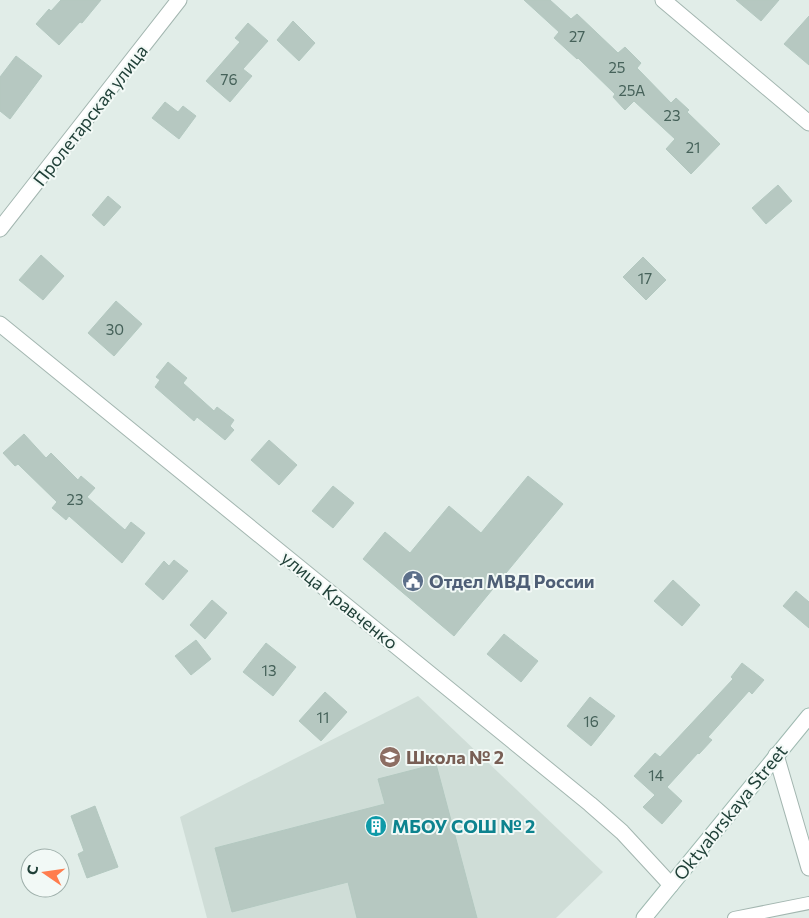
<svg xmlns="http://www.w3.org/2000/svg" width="809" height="918" viewBox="0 0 809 918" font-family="Commissioner,sans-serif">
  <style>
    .built { fill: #cfddd7 }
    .building { fill: #b6c8c1; stroke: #b3c8c0 }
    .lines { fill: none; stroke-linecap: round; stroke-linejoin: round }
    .lane-casing { stroke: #a3b6b0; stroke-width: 14 }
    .street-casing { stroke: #a3b6b0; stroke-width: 17 }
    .secondary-casing { stroke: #9fbab1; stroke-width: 17 }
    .lane { stroke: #fff; stroke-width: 12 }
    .street { stroke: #fff; stroke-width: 15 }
    .secondary { stroke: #fff; stroke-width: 15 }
    .labels { text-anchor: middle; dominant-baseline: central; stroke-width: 4; stroke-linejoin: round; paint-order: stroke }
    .number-label { font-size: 15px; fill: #46625a }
    .street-label { font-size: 18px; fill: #204038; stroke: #f2f9f6 }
    .service-label { font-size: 18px; font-weight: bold; fill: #4e5e75; stroke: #f2f9f6; text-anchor: start }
    .education-label { font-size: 18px; font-weight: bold; fill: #785e54; stroke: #f2f9f6; text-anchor: start }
    .culture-label { font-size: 18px; font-weight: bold; fill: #0d838f; stroke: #f2f9f6; text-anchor: start }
  </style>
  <rect width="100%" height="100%" fill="#e1ede8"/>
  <polygon class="built" points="418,696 603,872 556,918 207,918 180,817"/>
  <g class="building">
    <polygon points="61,0 101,0 82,23 80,22 59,45 36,24 49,9 51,11"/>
    <polygon points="524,0 550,0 571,19 577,14 618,53 625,47 641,63 637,68 671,103 676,98 689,110 687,112 720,144 691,174 666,149 675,139 634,101 625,110 613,97 615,94 578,58 577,59 554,38 559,32"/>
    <polygon points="736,0 779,0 761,21"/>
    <polygon points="809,16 809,65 784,44"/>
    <polygon points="293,21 315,43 299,61 277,40"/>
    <polygon points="248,23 268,41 243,69 252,76 230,102 206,81 240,42 235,38"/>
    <polygon points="16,56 42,76 10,119 0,111 0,77"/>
    <polygon points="165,102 178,112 183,106 196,116 179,139 152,118"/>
    <polygon points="778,185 792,201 766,224 752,208"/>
    <polygon points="108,196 121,207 104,226 92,215"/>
    <polygon points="41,255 64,276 43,300 19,280"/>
    <polygon points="643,257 666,280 646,300 623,277"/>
    <polygon points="116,301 142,324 114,356 88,333"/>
    <polygon points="168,362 187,378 183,383 214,411 217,407 234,420 230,426 234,430 225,440 197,417 194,421 155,387 160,380 156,377"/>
    <polygon points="24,434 46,458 51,453 78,480 81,476 95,488 87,497 125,530 131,522 145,533 122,563 69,516 66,520 52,508 57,502 18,464 15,466 3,453"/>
    <polygon points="269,440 297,465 279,485 251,460"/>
    <polygon points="528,476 563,504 454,636 363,559 385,532 410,553 449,506 481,533"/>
    <polygon points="333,486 354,503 333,528 312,511"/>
    <polygon points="174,560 188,571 163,600 145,584 164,561 169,566"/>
    <polygon points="673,580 700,605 682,626 654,601"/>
    <polygon points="796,591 809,602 809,628 783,606"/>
    <polygon points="212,600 227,613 205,639 190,625"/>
    <polygon points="504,634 538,661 521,682 487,654"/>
    <polygon points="196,640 211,659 191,675 175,656"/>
    <polygon points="266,643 296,667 273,696 243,672"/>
    <polygon points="742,663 764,680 752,694 749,691 708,737 712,740 699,754 698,753 667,787 682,801 662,824 643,807 655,795 634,776 655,753 660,757 733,679 731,677"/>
    <polygon points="325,692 347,712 321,741 299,721"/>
    <polygon points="590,697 615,716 591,746 567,726"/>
    <polygon points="436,764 477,918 357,918 348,882 232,912 215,848 385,804 378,779"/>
    <polygon points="95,806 118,867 87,878 78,854 84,851 71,816"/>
  </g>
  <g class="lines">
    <g class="lane-casing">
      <polyline id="lane" points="734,918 809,903"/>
    </g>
    <g class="street-casing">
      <g id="street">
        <polyline points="663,0 809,123"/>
        <polyline points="0,229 179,0"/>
        <polyline points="0,324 590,804 622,832 671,885"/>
        <polyline points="776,755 809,868"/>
      </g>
    </g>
    <g class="secondary-casing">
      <polyline id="secondary" points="644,918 809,716"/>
    </g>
    <use href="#lane" class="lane"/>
    <use href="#street" class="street"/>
    <use href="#secondary" class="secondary"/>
  </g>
  <defs>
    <g id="civic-disc" transform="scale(1.125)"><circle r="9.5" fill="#5c6f8a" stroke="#f2f9f6"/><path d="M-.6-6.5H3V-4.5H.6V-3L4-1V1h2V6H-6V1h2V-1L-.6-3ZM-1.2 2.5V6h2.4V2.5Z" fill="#fff"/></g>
    <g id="school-disc" transform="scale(1.125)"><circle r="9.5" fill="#8d6e63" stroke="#f2f9f6"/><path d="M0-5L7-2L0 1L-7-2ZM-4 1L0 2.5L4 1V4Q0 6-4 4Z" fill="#fff"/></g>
    <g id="building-disc" transform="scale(1.125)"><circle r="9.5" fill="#0f9aa8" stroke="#f2f9f6"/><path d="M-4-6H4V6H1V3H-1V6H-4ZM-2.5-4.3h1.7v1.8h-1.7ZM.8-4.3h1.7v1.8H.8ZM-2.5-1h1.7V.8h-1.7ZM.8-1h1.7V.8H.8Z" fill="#fff"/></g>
  </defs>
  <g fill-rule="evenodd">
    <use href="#civic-disc" x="413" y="581"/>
    <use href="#school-disc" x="390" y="757"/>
    <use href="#building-disc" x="376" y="826"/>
  </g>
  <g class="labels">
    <g class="number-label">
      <text x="577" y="36">27</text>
      <text x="617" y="67">25</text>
      <text x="229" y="79">76</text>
      <text x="632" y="90">25А</text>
      <text x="672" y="115">23</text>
      <text x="693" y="147">21</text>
      <text x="645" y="278">17</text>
      <text x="115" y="329">30</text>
      <text x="75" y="499">23</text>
      <text x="269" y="670">13</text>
      <text x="323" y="717">11</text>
      <text x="591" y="721">16</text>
      <text x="656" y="775">14</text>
    </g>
    <g class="street-label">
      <text transform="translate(90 115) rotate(-52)">Пролетарская улица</text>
      <text transform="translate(340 600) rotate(39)">улица Кравченко</text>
      <text transform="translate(730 812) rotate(-51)">Oktyabrskaya Street</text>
    </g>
    <g class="service-label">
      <text x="429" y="581">Отдел МВД России</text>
    </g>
    <g class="education-label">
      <text x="406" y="757">Школа № 2</text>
    </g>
    <g class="culture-label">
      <text x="392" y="826">МБОУ СОШ № 2</text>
    </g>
  </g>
  <g transform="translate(45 873) rotate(283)"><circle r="24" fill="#f2f9f6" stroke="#9eafaa"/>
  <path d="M0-4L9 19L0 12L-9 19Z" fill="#ff7d4e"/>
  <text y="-8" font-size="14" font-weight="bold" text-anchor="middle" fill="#204038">С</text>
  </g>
</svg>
